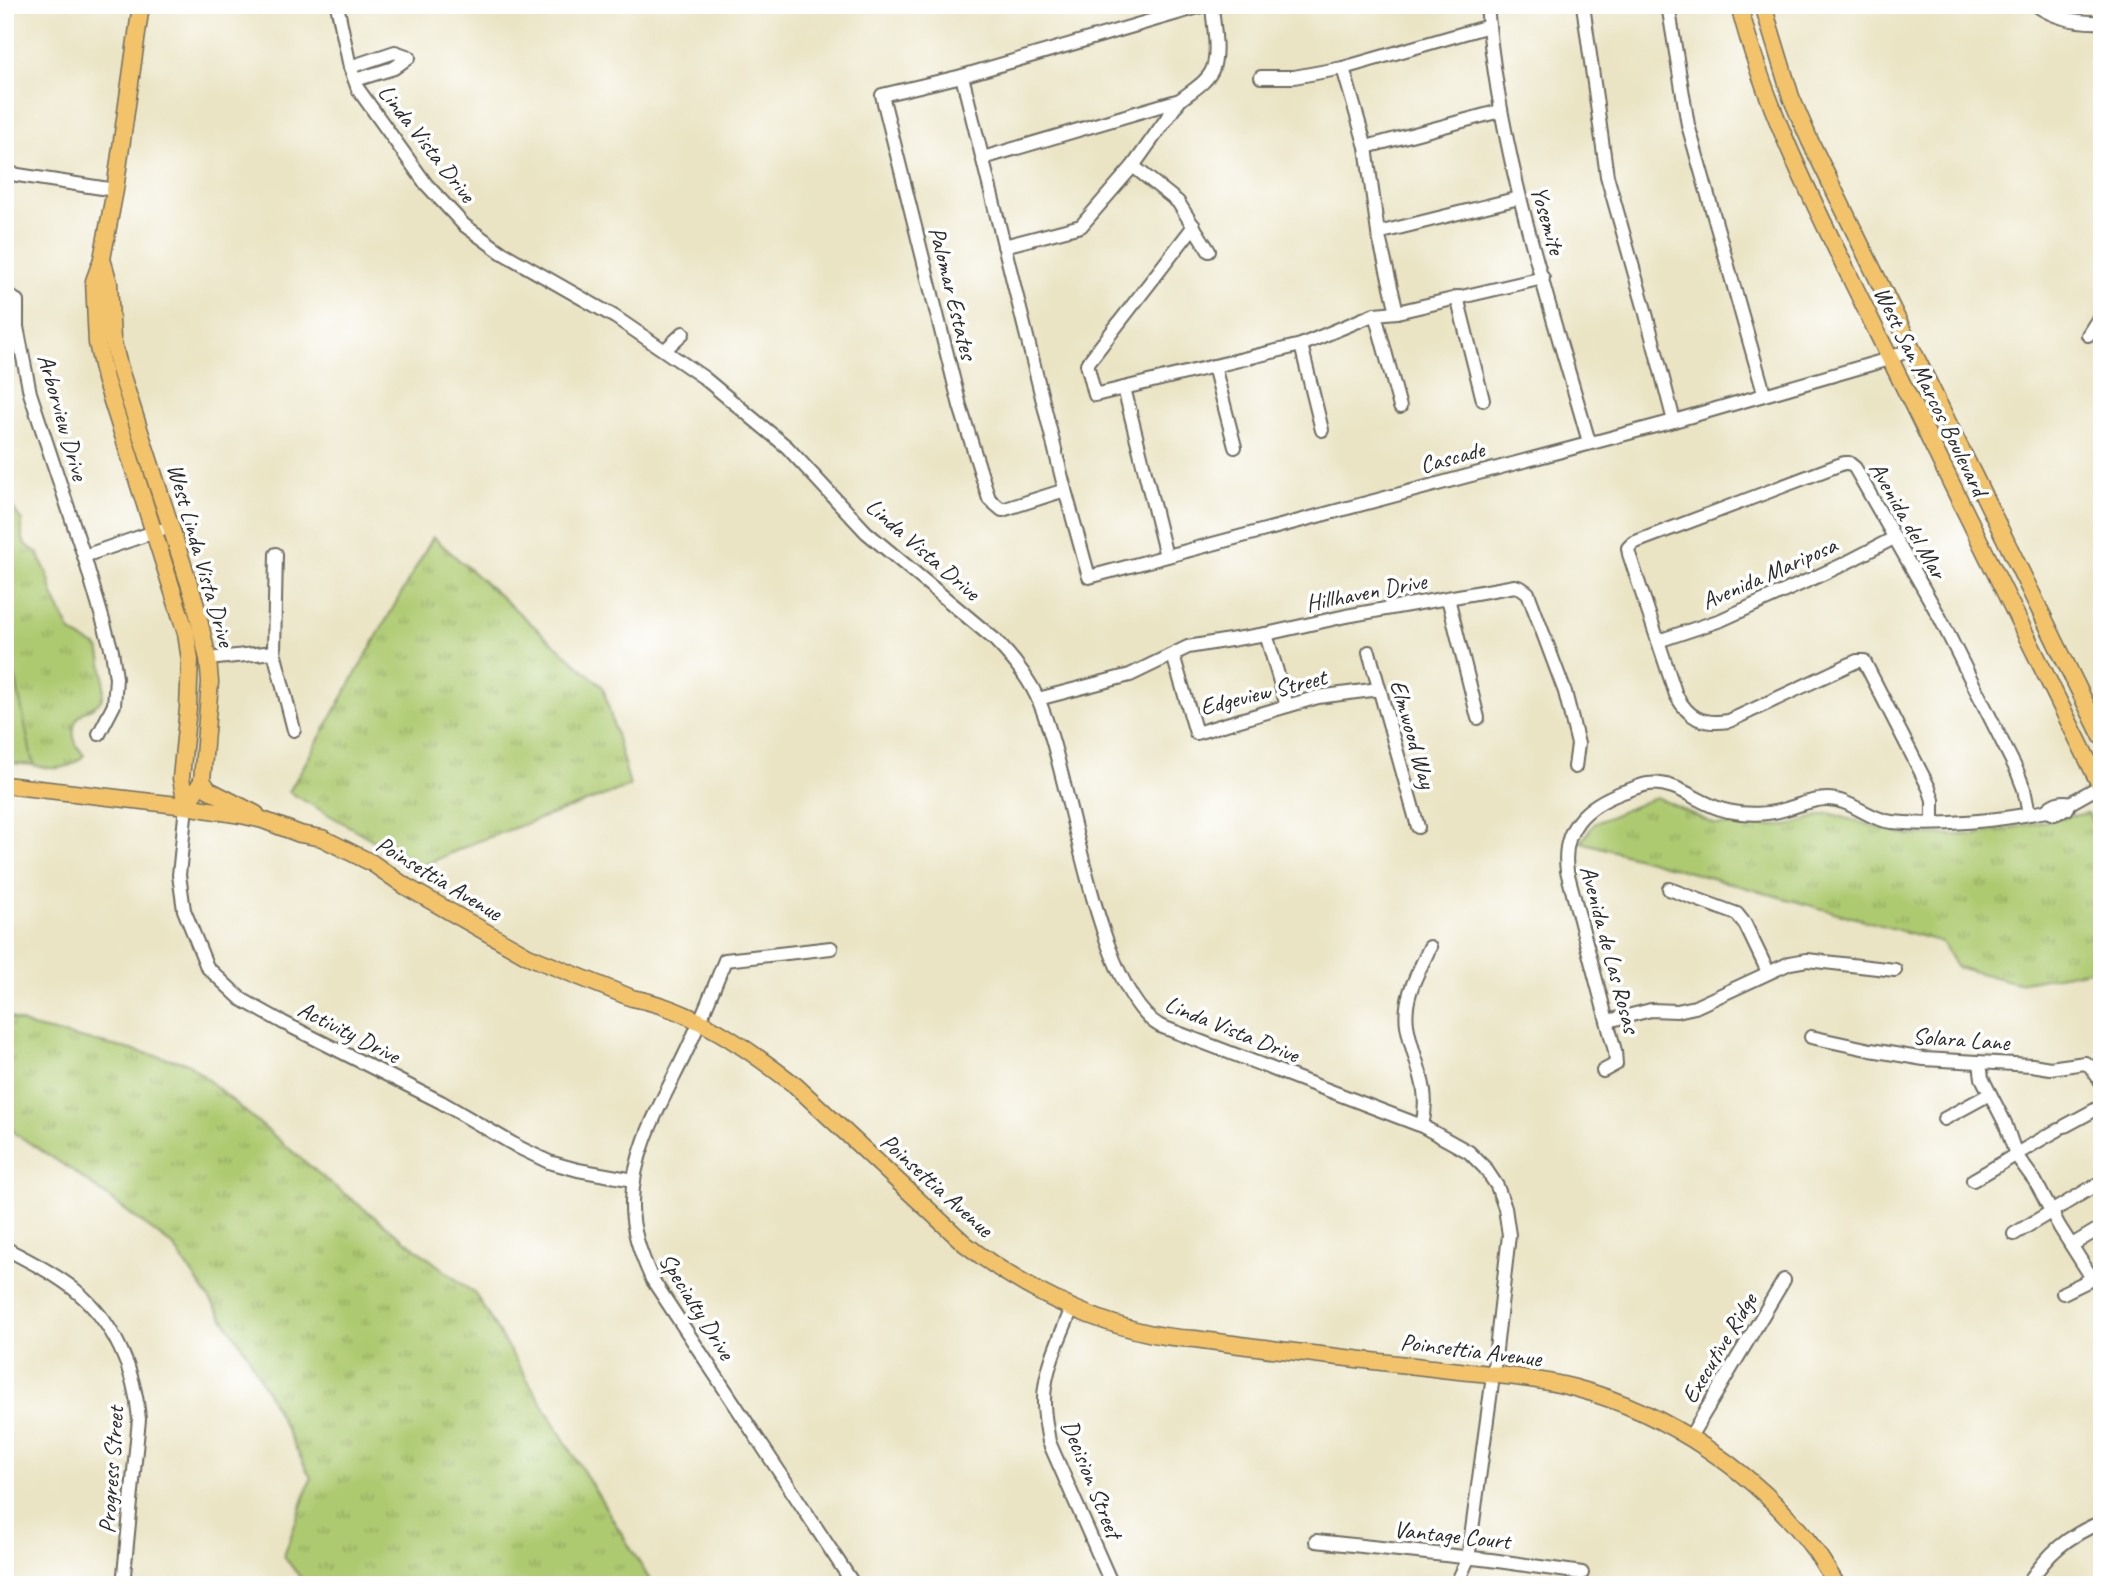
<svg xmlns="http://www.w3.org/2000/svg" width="2107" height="1590" viewBox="0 0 2107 1590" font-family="Caveat,sans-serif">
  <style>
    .grass { fill: url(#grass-tufts); stroke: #6c7a4e; stroke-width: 2 }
    .garden { fill: #aeca71; stroke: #6c7a4e; stroke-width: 2 }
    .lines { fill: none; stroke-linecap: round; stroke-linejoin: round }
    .minor-casing { stroke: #6e6c61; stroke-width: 16 }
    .major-casing { stroke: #6e6c61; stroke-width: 19 }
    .minor { stroke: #fff; stroke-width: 12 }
    .major { stroke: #f2c36a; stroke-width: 16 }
    .labels { text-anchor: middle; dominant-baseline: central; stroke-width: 7; stroke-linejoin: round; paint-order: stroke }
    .street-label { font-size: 24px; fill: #2b2b2b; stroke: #fff }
  </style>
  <defs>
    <pattern id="grass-tufts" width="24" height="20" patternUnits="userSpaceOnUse" patternTransform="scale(1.75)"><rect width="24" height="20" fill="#aeca71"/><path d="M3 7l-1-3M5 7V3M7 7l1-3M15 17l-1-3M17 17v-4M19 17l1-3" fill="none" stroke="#8ea45d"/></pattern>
  </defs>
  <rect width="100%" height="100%" fill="#fff"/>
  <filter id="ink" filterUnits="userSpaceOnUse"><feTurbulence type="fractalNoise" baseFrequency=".0143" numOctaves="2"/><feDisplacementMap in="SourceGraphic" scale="14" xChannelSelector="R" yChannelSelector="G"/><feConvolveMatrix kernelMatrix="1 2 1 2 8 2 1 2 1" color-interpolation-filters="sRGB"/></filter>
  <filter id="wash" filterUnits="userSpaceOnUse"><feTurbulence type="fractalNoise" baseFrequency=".00686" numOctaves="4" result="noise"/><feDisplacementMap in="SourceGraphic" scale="28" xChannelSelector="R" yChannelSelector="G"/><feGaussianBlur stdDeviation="1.57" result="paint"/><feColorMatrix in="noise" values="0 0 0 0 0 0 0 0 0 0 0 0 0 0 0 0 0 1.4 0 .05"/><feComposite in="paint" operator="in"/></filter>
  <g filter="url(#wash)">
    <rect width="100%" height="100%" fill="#eae4c4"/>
    <g class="grass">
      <path d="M5 496 22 521V537L25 544 38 553 48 576 53 595 69 629 73 634 99 648C102 662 107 684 102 698 98 707 91 707 84 712 68 724 72 743 84 755 69 771 53 770 33 765L5 626Z"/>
      <polygon points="433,537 603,687 630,786 476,842 420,867 289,792"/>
      <polygon points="1656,797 1716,825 1787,826 1829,813 1903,835 1975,835 2088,813 2102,841 2102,968 2018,983 1956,967 1942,942 1581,842 1595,823"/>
      <polygon points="5,1015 32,1027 188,1063 324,1178 475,1294 653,1585 306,1585 284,1556 311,1478 247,1353 173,1246 73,1171 5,1127"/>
    </g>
    <polygon class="garden" points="5,626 33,765 5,762"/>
  </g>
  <g filter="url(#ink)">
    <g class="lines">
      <g class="minor-casing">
        <g id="minor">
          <path d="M337 5 350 67 358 89 426 184 464 225 501 252 615 317 703 377 787 447 866 532 994 639C1011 656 1028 677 1038 699 1071 771 1095 990 1160 1026L1422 1126 1469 1152 1485 1168 1497 1186 1505 1208 1509 1235 1493 1376 1468 1559 1458 1581"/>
          <path d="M1487 5C1499 155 1548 298 1589 442"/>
          <polyline points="1583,5 1607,176 1645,310 1674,421"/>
          <polyline points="1668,5 1688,125 1764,393"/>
          <path d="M2036 5C2056 19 2078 23 2102 22"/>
          <polyline points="350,67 395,52 409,57 394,68 355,80"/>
          <polyline points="1343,68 1366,147 1378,233 1397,312"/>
          <polyline points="962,76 1065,490 1089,577 1674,421 1889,359 1910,349"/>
          <polyline points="1261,77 1294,77 1343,68 1489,26"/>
          <polyline points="1366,147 1500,111"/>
          <path d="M983 158 1180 100C1191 91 1208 82 1213 68 1219 50 1213 24 1212 5"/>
          <polyline points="1133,166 1178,202 1209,251"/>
          <polyline points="5,173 115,190"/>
          <polyline points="1194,226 1087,364 1095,395 1301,345 1375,314 1397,312 1543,278"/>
          <polyline points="1378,233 1519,198"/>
          <polyline points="1004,246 1081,226 1133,166 1180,100"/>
          <polyline points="5,294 17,301 17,327 30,393 84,556 112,651 116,678 114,705 99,734"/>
          <polyline points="1457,297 1483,400"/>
          <polyline points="1375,314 1400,407"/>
          <polyline points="2088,335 2102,313"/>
          <polyline points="1301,345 1322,430"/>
          <polyline points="665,350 683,333"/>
          <polyline points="1214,366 1235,447"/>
          <polyline points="1124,388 1166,556"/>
          <polyline points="1065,490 1002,510 989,499 960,406 882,95 962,76 1205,5"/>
          <polyline points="276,554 274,652 294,730"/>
          <polyline points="84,556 160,530"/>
          <polyline points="1448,598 1478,718"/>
          <polyline points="1266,634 1287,706"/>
          <polyline points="1658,641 1721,620 1840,566 1894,538"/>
          <polyline points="1369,652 1418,827"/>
          <polyline points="1173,655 1196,733 1318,697 1379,689"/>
          <polyline points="208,659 274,652"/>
          <polyline points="1038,699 1130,675 1188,647 1266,634 1346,616 1515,586 1521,588 1528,593 1565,692 1578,744 1575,767"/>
          <path d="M2070 803C2061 800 2052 804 2046 811L2054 814 2067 809 2070 803 2102 785"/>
          <polyline points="186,806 179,875 184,910 207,967 241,999 284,1023 441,1102 520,1148 549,1162 578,1170 634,1180"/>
          <path d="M1933 822V800L1929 788 1864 661H1857L1729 721C1703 725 1689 719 1676 695L1629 554 1628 548 1633 543 1844 463H1849L1855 468 1939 616 2017 771 2024 789 2029 814"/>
          <polyline points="1669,889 1737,914 1745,924 1768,972"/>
          <path d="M831 948 725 960C713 990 701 1020 687 1050 665 1097 633 1147 632 1201 631 1229 641 1255 652 1279L854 1585"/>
          <polyline points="1608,1021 1651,1010 1677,1011 1695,1007 1790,963 1807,960 1895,970"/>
          <polyline points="1811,1037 1871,1050 1924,1059 2032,1065 2050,1068 2085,1063 2090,1066 2102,1083"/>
          <polyline points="1980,1063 1982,1078 2005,1123 2016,1155 2035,1181 2059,1226 2092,1278 2102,1278"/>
          <path d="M1603 1071 1616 1064 1615 1051 1567 871C1561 829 1585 806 1623 792 1631 790 1640 785 1648 784 1678 780 1700 806 1728 811 1746 815 1768 815 1786 809 1800 805 1812 799 1827 799 1851 799 1869 820 1892 822 1939 827 2000 820 2046 811"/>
          <polyline points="1944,1119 1990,1094"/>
          <path d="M1422 1126C1432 1085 1413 1063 1407 1025 1403 995 1419 972 1430 947"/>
          <polyline points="2065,1126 2102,1106"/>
          <path d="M1973 1180C2002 1164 2028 1146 2058 1130"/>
          <polyline points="2014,1234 2096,1185"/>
          <polyline points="2072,1245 2102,1227"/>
          <path d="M5 1248C29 1261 54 1273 75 1290 114 1322 135 1370 139 1419L123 1585"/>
          <polyline points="2063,1293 2098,1276"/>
          <path d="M1072 1308C1062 1333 1049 1359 1045 1387 1042 1405 1046 1424 1049 1442L1112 1585"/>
          <polyline points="1690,1437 1784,1280"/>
          <polyline points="1316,1541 1491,1560 1582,1573"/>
          <path d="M2027 1585C2048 1553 2067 1536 2102 1522"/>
        </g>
      </g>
      <g class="major-casing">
        <g id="major">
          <polyline points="141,5 115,190 102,259 94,281 97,343 105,379 186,633 190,660 188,708 181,778 186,806"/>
          <path d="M1739 5C1767 116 1820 215 1870 318 1946 475 2025 632 2102 789"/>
          <polyline points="1763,5 1791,97 1810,141 2102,737"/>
          <polyline points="102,259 109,283 112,339 121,373 195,602 208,659 210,682 202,781 186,806"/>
          <polyline points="202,781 209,790 256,814"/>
          <path d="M5 785 186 806 241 815 263 820 300 834 322 838 372 863 405 886 528 956 632 998C693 1009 747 1048 796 1086L965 1244C1027 1292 1115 1336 1195 1339 1274 1350 1354 1359 1433 1368 1480 1374 1530 1376 1575 1388 1666 1412 1758 1473 1814 1549 1822 1560 1829 1573 1837 1585"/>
        </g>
      </g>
      <use href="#minor" class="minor"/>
      <use href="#major" class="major"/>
    </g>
  </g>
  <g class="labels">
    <g class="street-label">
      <text transform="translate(427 143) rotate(52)">Linda Vista Drive</text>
      <text transform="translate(1548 220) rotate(74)">Yosemite</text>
      <text transform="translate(953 293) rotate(76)">Palomar Estates</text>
      <text transform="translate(1931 391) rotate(64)">West San Marcos Boulevard</text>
      <text transform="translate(63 417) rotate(74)">Arborview Drive</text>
      <text transform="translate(1452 457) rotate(-15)">Cascade</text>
      <text transform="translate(1908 520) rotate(60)">Avenida del Mar</text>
      <text transform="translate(923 549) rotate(41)">Linda Vista Drive</text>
      <text transform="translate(201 555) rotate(74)">West Linda Vista Drive</text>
      <text transform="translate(1769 573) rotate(-24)">Avenida Mariposa</text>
      <text transform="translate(1366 592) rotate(-11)">Hillhaven Drive</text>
      <text transform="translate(1263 692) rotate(-14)">Edgeview Street</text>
      <text transform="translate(1413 734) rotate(74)">Elmwood Way</text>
      <text transform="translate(439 878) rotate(31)">Poinsettia Avenue</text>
      <text transform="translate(1610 949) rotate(75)">Avenida de Las Rosas</text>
      <text transform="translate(1232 1029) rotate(22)">Linda Vista Drive</text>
      <text transform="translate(349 1032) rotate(27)">Activity Drive</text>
      <text transform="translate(1961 1039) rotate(4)">Solara Lane</text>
      <text transform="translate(937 1185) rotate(42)">Poinsettia Avenue</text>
      <text transform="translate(697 1306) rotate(58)">Specialty Drive</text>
      <text transform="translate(1719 1348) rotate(-59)">Executive Ridge</text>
      <text transform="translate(1471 1350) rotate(7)">Poinsettia Avenue</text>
      <text transform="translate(111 1470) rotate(-86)">Progress Street</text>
      <text transform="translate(1092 1479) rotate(68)">Decision Street</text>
      <text transform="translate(1452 1535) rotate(6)">Vantage Court</text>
    </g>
  </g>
  <rect width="2107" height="1590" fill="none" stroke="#fff" stroke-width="28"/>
</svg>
